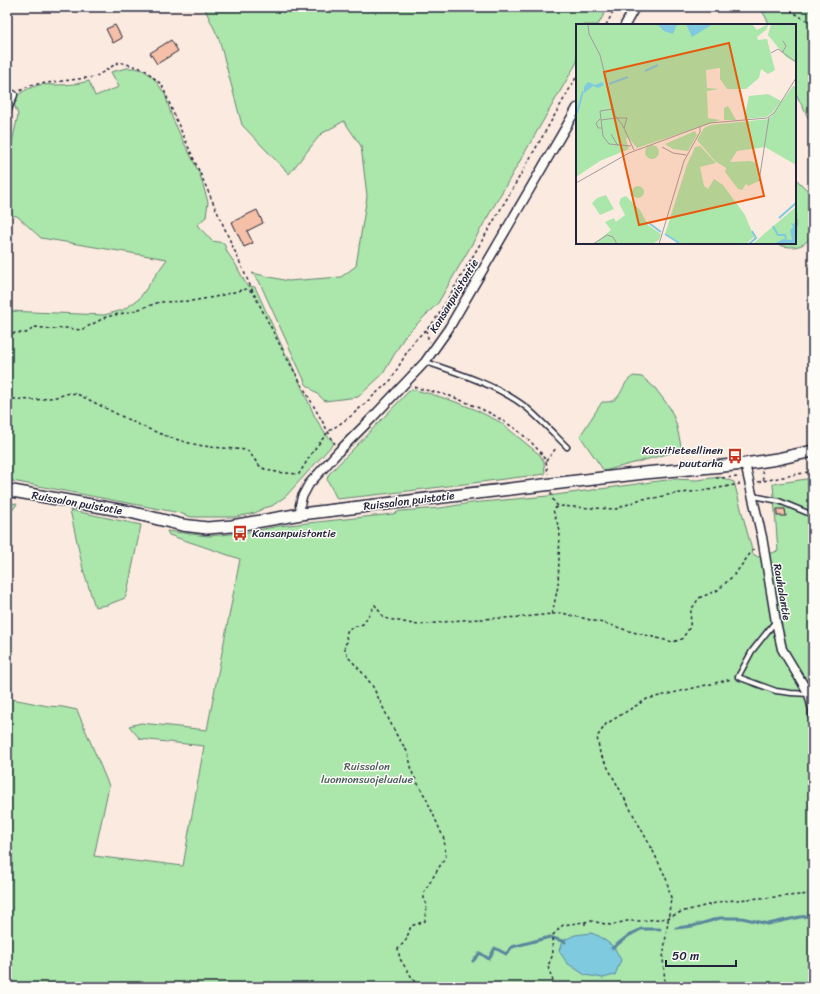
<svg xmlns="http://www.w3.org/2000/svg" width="820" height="994" viewBox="0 0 820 994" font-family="Sriracha,sans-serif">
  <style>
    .green { fill: #abe6ab; stroke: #668473 }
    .water { fill: #7fcadf; stroke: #5a879d }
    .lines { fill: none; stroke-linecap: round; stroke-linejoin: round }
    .stream { stroke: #5a879d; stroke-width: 3 }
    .building { fill: #f5bfa8; stroke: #22223b }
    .lane-casing { stroke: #22223b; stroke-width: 7 }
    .street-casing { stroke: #22223b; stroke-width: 11 }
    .secondary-casing { stroke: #22223b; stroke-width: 14 }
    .path { stroke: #22223b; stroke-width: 1.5; stroke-dasharray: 3 3; stroke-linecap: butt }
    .lane { stroke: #fdfcf7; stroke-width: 4 }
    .street { stroke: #fdfcf7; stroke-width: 8 }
    .secondary { stroke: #fdfcf7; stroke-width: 11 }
    .labels { text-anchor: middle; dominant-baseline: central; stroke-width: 3; stroke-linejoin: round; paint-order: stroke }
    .street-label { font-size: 11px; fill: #22223b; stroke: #fdfcf7 }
    .poi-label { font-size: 11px; fill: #22223b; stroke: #fdfcf7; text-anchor: end }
    .park-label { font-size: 11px; fill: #4b5d5d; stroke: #fdfcf7 }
    .inset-river { fill: none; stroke: #7fcadf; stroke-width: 2 }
    .inset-road { fill: none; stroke: #a49a9d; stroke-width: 1 }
    .view { fill: #e8590c; fill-opacity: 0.15; stroke: #e8590c; stroke-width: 2 }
    .inset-edge { fill: none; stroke: #22223b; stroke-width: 2 }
  </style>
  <rect width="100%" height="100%" fill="#fbeadf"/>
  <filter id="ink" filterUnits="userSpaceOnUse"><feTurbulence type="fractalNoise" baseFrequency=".025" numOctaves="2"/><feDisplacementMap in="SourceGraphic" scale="8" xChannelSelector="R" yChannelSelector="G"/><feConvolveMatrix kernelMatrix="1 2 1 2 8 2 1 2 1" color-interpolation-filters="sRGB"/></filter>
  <g filter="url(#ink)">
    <g class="green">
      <polygon points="204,7 608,7 598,25 577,25 577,62 438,303 405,336 383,374 358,397 325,401 306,384 259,281 252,273 288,281 341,277 356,266 367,196 361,146 344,121 321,134 289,174 242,125 219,39"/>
      <polygon points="760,7 813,7 813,127 795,92 795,25 770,25"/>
      <path d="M127 68H135L143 70 149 74 155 80 165 94 172 117 184 143 191 156 200 175 208 202 206 217 197 225 212 241 224 243 227 252 236 265 247 286 255 287 285 353 288 356 315 417 324 432 334 443 286 496 272 506 264 508 255 513 235 517H192L185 515 180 513 7 480V311L104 315 123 310 139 299 167 259 41 238 17 216 7 215V166L18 115 13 101C17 93 31 87 39 85 44 84 50 85 55 85 67 85 78 84 89 81L95 96 119 87 111 72Z"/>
      <path d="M795 178 813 196V233C805 250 789 249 774 243H795Z"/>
      <path d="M634 376 642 377 655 388 670 408 676 423 682 450 604 471 580 436 602 402C625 404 619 382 634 376Z"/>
      <polygon points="411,389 431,394 453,401 474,409 500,422 540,455 544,462 545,474 392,493 337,499 327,479 329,474"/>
      <polygon points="720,477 734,482 753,554 758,557 778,551 773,484 813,478 813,987 7,987 7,698 48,706 63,707 77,710 82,722 109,786 94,856 142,862 143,861 183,866 204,746 140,739 129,726 141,723 207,730 240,559 169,535 167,531 208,536 243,533 279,526 393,514 400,511 440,508 471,503 548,496 674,479 697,480"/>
      <polygon points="7,498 10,498 8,502 17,504 7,517"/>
      <polygon points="70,510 141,525 127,593 125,598 107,605 95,607 83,569"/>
    </g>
    <polygon class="water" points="591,933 599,936 614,947 621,960 615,975 603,978 585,975 567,963 559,951 562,941 575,935"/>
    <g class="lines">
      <g class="stream">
        <polyline points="676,928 693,926 720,918 742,918 768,924 800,917 809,916"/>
        <polyline points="612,948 614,947 628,936 641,929 660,929"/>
        <polyline points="473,961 480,953 489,959 495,948 506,954 512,947 550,937 565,942"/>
      </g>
    </g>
    <g class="building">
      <polygon points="115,25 122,38 113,43 106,29"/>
      <polygon points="171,40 178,51 157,64 150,53"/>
      <polygon points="257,210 263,223 247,231 253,243 244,247 232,222"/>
      <polygon points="777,509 785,509 786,516 777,516"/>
    </g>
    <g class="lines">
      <g class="lane-casing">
        <g id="lane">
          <path d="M426 362C459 373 499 386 527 408 541 420 554 434 567 447"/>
          <polyline points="753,496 779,501 808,513 813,514"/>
          <polyline points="775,622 752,651 738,677 776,691 791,693 809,694"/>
        </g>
      </g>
      <g class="street-casing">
        <g id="street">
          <polyline points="625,25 635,7"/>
          <polyline points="7,109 13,95"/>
          <polyline points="745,464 762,537 776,622 782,649 809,694 813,710 813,717"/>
          <polyline points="301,514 300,505 302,497 309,484 339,451 372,418 425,362 449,328 577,108"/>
        </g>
      </g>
      <g class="secondary-casing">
        <polyline id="secondary" points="7,490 130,512 182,525 207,528 232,526 301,514 644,473 745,464 777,459 813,451"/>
      </g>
      <g class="path">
        <polyline points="785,7 804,19 813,23"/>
        <polyline points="606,25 616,7"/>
        <polyline points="20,91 30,85 95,77 119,62 144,69 162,85 175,117 253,292 284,353 335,444"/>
        <polyline points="426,330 429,342"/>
        <polyline points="7,336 15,333 26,333 36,327 50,329 66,328 81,330 106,317 133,311 160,302 191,301 215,297 246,289 253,292"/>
        <polyline points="414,387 450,396 468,403 492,414 516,429 531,442 541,453 546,461 548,474"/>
        <path d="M7 400 14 399 36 400 56 397 70 393 77 394C113 411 147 432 186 442 205 448 227 448 247 450 252 455 256 463 261 467 270 473 288 473 299 474L313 451 328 432 351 416 391 380 408 350 414 341 431 325 437 317 509 195 577 76"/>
        <polyline points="546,461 557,447"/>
        <polyline points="762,471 764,481"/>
        <polyline points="716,478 740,477"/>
        <polyline points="758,482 813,471"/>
        <polyline points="551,493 554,502 558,506 591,508 616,509 641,499 655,498 672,494 708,490 740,484"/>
        <polyline points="552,614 558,586 560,531 553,510 558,506"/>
        <polyline points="585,922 585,928"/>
        <polyline points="418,987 400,959 398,949 406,940 411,926 425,921 427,905 424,900 424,892 446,856 444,839 426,798 413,775 408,753 396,734 372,685 361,671 348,657 344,646 347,642 346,635 348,629 363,624 375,605 384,618 418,625 461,620 523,617 562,613 611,625 629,631 673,642 682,639 690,627 691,610 699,598 718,590 735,574 755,547"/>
        <polyline points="555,987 553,981 549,970 548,966 553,954 552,940 553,935 563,925 591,921 610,925 627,921 639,921 668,918 681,912 723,901 813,894"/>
        <polyline points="667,987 665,983 663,958 671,898 666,878 653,851 600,753 597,737 606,724 647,699 732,679"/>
      </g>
      <use href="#lane" class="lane"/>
      <use href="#street" class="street"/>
      <use href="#secondary" class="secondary"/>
    </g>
  </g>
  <defs>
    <g id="bus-bare" transform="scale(1.2)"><path d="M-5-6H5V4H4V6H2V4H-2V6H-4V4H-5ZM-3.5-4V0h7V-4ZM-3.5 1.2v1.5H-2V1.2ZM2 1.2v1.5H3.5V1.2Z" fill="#c8321e" stroke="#fdfcf7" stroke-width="2.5" paint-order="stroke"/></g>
  </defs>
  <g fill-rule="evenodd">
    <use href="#bus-bare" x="735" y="456"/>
    <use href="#bus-bare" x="240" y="533"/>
  </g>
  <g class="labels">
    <g class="street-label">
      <text transform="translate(454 296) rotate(-59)">Kansanpuistontie</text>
      <text transform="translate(409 501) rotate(-7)">Ruissalon puistotie</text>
      <text transform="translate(77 503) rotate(10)">Ruissalon puistotie</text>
      <text transform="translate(782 592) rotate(80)">Rauhalantie</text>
    </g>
    <g class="poi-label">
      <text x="723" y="450">Kasvitieteellinen<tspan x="723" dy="13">puutarha</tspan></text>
      <text x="252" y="533" text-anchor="start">Kansanpuistontie</text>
    </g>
    <g class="park-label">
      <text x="367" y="766">Ruissalon<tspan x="367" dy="13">luonnonsuojelualue</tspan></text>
    </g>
  </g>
  <g transform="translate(576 24)">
    <rect width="220" height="220" fill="#fbeadf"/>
    <path d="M0 0H176L181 6 192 0 191 5 181 13 182 16 191 15 199 46 192 50 185 45 183 54 170 65H151L144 55V44L130 46 131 64 143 65 131 67 132 94 144 96 61 124 52 113 50 115 53 125 24 137 0 153ZM195 0H220V39L210 33 192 11ZM217 62H220V141L189 123 161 127 154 138 174 137 180 139 183 157 172 162 170 160 166 166 162 165 149 148 150 144 139 137 121 116 128 104 134 101 193 95ZM192 70 205 77 196 89 190 93 168 95 173 72ZM152 82 155 87 160 96H148V84ZM119 107 121 111 112 127 97 125 89 120ZM69 128a7 7 0 1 1 14 0a7 7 0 1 1-14 0ZM124 122 140 139 124 143 128 162 132 165 138 155 147 161 169 191 178 213 170 220H106L89 210 111 141 119 123ZM56 168a6 6 0 1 1 12 0a6 6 0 1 1-12 0ZM30 171 38 185 24 191 16 179 21 174ZM50 172 64 186 72 201 85 210 83 216 76 220H18L35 206 29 198 38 194 40 198 49 191 43 179 45 174ZM220 183V220H177L188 210Z" fill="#abe6ab"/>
    <path d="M81 0H101L97 10 88 7ZM110 0H137L116 13ZM12 58 19 61 26 58 28 61 22 64 17 62 8 69V63ZM220 196V220H198L207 215 216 216 214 206 217 203 215 199 218 200Z" fill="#7fcadf"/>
    <path class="inset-river" d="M69 47 82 41M33 60 52 53M1 89 7 67M203 194 220 179M73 199 85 208M197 202 202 211H209L210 215M89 210 103 219M173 220 180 214 176 207"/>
    <path class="inset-road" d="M12 0 13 10 24 31 39 92 46 100 58 126M195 29 202 25 220 38M206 29 210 22 207 17M37 85 24 87 27 112 33 120 55 122M40 94H51L48 104M24 95 20 99 22 104H26M25 96 40 94M35 110 42 122M86 123 97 129 110 131M183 157 193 93M0 159 53 129 134 99 191 94 198 89 220 54M17 220 31 211 37 213 41 220M83 220 108 137 124 108V103"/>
    <path class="view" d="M153 19 188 172 63 201 28 48Z"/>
    <rect width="220" height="220" class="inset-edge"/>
  </g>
  <rect width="820" height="994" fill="none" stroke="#fdfcf7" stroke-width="24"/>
  <rect x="12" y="12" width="796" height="970" fill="none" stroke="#22223b" stroke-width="1.5" filter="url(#ink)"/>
  <path d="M666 960v6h70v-6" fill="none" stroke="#22223b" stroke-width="2"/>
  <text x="672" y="960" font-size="12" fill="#22223b" stroke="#fdfcf7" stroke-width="3" paint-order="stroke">50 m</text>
</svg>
